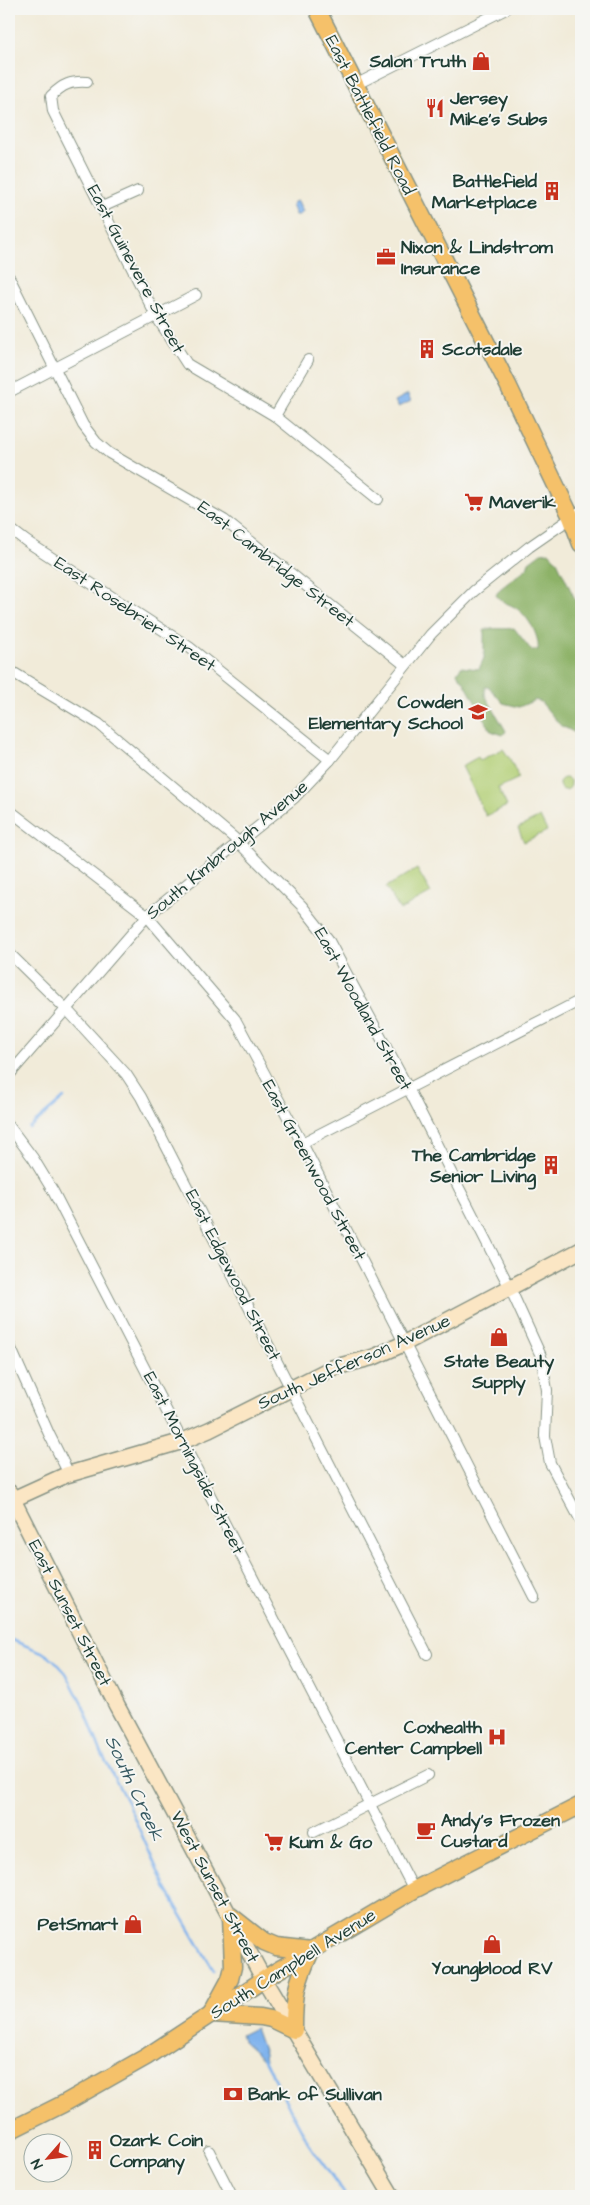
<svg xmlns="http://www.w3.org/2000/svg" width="590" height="2205" viewBox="0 0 590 2205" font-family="'Architects Daughter',sans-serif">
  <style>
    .green { fill: #b2cf76; stroke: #688655 }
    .forest { fill: #8db267; stroke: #56784e }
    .water { fill: #80b3ed; stroke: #507890 }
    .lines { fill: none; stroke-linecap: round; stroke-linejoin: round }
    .stream { stroke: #80b3ed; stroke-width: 2.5 }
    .street-casing { stroke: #889486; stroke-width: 12 }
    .secondary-casing { stroke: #889486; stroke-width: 18 }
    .primary-casing { stroke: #889486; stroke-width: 19 }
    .street { stroke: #fff; stroke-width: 10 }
    .secondary { stroke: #fbe6c4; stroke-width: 15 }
    .primary { stroke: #f5c16b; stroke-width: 16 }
    .labels { text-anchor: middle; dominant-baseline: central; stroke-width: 4; stroke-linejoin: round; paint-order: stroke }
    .poi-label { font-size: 18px; font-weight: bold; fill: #1f3d34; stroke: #f6f6f2; text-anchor: start }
    .street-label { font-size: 18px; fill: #1f3d34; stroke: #f6f6f2 }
    .water-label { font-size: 19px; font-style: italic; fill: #375a62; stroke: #f6f6f2 }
  </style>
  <rect width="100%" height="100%" fill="#f6f6f2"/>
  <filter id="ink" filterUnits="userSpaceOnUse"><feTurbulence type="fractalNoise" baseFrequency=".02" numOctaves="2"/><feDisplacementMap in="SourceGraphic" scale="10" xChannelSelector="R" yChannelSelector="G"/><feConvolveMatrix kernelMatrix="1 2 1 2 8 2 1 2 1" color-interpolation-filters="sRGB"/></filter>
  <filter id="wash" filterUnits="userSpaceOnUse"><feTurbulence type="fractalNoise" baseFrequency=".0096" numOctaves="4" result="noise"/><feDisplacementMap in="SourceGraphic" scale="20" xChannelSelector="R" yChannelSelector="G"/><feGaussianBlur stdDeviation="1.12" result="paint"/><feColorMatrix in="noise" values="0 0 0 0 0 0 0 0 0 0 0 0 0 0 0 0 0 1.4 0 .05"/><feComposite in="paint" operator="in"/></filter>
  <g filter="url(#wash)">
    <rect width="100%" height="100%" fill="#f1ebd9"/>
    <g class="green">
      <polygon points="503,749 510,759 519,778 498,788 507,806 486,816 462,766 478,757 480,760"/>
      <circle cx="565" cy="784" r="6"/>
      <polygon points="540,817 547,831 524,842 518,828"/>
      <polygon points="417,869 431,893 400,910 386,887"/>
    </g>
    <path class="forest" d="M549 552 557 561 581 612V736L560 725 541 702 535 700 519 707 503 703 489 687H485V695L506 731 503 735 491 731 464 682 457 673 461 667 479 669 484 658V630C494 627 503 630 514 628L532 651 538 650C540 636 528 616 516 608 508 603 502 603 496 595L500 589 527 568 529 562 541 553Z"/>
    <g class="water">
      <polygon points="298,201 303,212 300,215 296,215 292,205 294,202"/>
      <polygon points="408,394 411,401 398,407 395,401"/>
      <polygon points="255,2028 264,2053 265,2061 244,2042 241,2035"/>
    </g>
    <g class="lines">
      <g class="stream">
        <polyline points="29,1128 64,1098"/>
        <polyline points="9,1639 42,1652 54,1660 66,1673 83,1706 102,1754 128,1804 165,1887 214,1971"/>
        <polyline points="263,2058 310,2146 346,2196"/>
      </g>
    </g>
  </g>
  <g filter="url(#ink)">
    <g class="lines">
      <g class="street-casing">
        <g id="street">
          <path d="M87 82C71 81 63 84 51 96L53 111 156 316 187 364 275 416 378 499"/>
          <polyline points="355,85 506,9"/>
          <polyline points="102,207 138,191"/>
          <polyline points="9,277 83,425 96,442 109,453 224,520 405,665"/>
          <polyline points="9,392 196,295"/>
          <polyline points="275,416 308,360"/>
          <polyline points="9,528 26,541 189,647 330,760"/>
          <polyline points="9,670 99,724 233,837 302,906 328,939 408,1088 510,1288 541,1356 547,1390 545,1436 550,1463 581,1521"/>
          <polyline points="9,810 147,916 235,1019 302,1143 534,1597"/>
          <polyline points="9,953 70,1013 126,1074 141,1097 427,1654"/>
          <polyline points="9,1075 147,916 294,798 330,760 431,634 474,591 529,547 581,511"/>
          <polyline points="9,1126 33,1158 53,1191 414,1890"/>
          <polyline points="302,1143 581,1000"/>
          <polyline points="9,1344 49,1434 69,1474"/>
          <polyline points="314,1832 428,1775"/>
          <polyline points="209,2151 232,2196"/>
        </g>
      </g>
      <g class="secondary-casing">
        <g id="secondary">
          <polyline points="9,1492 117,1706 264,1980 392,2196"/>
          <polyline points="9,1501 66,1475 183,1441 209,1430 332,1368 374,1357 403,1344 581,1250"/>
        </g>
      </g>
      <g class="primary-casing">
        <g id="primary">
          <polyline points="317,9 508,385 571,517 581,544"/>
          <path d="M231 1916 264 1942 276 1947 311 1951C296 1984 294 1994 294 2030L271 2019 261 2017 211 2014 230 1979 233 1967Z"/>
          <polyline points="9,2131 63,2104 146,2057 275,1972 414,1890 581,1805"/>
        </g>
      </g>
      <use href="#street" class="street"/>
      <use href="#secondary" class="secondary"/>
      <use href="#primary" class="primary"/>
    </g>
  </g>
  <defs>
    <g id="shop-bare" transform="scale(1.5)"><path d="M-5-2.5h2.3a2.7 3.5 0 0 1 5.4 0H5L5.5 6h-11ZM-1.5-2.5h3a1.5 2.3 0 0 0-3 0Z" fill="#c8321e" stroke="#f6f6f2" stroke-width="2.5" paint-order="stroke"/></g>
    <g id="restaurant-bare" transform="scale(1.5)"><path d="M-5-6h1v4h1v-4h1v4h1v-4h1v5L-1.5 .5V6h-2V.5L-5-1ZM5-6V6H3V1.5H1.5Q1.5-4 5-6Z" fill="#c8321e" stroke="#f6f6f2" stroke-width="2.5" paint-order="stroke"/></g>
    <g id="building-bare" transform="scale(1.5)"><path d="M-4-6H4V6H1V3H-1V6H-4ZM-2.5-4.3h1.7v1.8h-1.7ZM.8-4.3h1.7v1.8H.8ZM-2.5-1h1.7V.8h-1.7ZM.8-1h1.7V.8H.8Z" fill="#c8321e" stroke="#f6f6f2" stroke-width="2.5" paint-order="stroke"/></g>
    <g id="office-bare" transform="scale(1.5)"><path d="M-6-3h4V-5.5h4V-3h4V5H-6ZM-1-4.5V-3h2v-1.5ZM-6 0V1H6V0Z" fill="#c8321e" stroke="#f6f6f2" stroke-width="2.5" paint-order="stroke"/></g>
    <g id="supermarket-bare" transform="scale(1.5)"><path d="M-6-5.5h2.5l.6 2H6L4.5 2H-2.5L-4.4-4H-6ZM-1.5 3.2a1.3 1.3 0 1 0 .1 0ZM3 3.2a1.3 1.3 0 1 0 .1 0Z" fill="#c8321e" stroke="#f6f6f2" stroke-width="2.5" paint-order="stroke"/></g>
    <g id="school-bare" transform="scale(1.5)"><path d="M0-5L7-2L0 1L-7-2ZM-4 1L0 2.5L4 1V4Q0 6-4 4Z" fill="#c8321e" stroke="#f6f6f2" stroke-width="2.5" paint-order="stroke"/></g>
    <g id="hospital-bare" transform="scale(1.5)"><path d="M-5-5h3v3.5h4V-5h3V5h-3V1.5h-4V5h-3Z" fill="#c8321e" stroke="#f6f6f2" stroke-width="2.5" paint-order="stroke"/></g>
    <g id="cafe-bare" transform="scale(1.5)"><path d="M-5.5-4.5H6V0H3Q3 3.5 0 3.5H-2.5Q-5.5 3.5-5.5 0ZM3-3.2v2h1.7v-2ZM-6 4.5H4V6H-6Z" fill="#c8321e" stroke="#f6f6f2" stroke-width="2.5" paint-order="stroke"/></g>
    <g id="bank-bare" transform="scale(1.5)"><path d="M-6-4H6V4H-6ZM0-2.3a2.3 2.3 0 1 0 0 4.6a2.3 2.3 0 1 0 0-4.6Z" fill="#c8321e" stroke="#f6f6f2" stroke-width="2.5" paint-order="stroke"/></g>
  </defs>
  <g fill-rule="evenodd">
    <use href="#shop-bare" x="481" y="61"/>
    <use href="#restaurant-bare" x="435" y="108"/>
    <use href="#building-bare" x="552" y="191"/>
    <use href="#office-bare" x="386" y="257"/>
    <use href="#building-bare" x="427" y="349"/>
    <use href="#supermarket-bare" x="474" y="502"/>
    <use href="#school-bare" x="478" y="712"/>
    <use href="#building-bare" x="551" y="1165"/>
    <use href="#shop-bare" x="499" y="1337"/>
    <use href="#hospital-bare" x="497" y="1737"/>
    <use href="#cafe-bare" x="426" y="1830"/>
    <use href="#supermarket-bare" x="274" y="1842"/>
    <use href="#shop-bare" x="133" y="1924"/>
    <use href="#shop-bare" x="492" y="1944"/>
    <use href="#bank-bare" x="233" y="2094"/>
    <use href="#building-bare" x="95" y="2150"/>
  </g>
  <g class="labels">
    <g class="poi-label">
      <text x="466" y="61" text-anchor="end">Salon Truth</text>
      <text x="450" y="98">Jersey<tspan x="450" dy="21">Mike's Subs</tspan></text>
      <text x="537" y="181" text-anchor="end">Battlefield<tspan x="537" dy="21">Marketplace</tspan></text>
      <text x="401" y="247">Nixon &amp; Lindstrom<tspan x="401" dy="21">Insurance</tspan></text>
      <text x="442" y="349">Scotsdale</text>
      <text x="489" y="502">Maverik</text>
      <text x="463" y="702" text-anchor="end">Cowden<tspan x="463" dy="21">Elementary School</tspan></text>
      <text x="536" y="1155" text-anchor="end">The Cambridge<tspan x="536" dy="21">Senior Living</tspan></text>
      <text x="499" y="1361" text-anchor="middle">State Beauty<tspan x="499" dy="21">Supply</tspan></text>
      <text x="482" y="1727" text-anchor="end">Coxhealth<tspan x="482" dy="21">Center Campbell</tspan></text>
      <text x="441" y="1820">Andy's Frozen<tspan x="441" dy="21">Custard</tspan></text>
      <text x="289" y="1842">Kum &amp; Go</text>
      <text x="118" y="1924" text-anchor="end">PetSmart</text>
      <text x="492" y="1968" text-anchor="middle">Youngblood RV</text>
      <text x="248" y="2094">Bank of Sullivan</text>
      <text x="110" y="2140">Ozark Coin<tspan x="110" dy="21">Company</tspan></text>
    </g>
    <g class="street-label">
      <text transform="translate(370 115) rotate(63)">East Battlefield Road</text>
      <text transform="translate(136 269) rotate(62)">East Guinevere Street</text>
      <text transform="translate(276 564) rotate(38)">East Cambridge Street</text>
      <text transform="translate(135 614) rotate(34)">East Rosebrier Street</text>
      <text transform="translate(227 850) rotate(-40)">South Kimbrough Avenue</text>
      <text transform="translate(363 1009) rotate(61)">East Woodland Street</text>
      <text transform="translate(314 1170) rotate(62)">East Greenwood Street</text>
      <text transform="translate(233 1275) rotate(63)">East Edgewood Street</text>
      <text transform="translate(354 1362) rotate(-24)">South Jefferson Avenue</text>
      <text transform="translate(194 1463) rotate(63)">East Morningside Street</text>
      <text transform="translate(70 1613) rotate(63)">East Sunset Street</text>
      <text transform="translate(215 1887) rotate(62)">West Sunset Street</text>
      <text transform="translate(293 1964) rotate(-32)">South Campbell Avenue</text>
    </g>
    <g class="water-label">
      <text transform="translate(134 1788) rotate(65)">South Creek</text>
    </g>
  </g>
  <rect width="590" height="2205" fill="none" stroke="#f6f6f2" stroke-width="30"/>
  <g transform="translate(48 2158) rotate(242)"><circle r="24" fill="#f6f6f2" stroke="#a0aca6"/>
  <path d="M0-4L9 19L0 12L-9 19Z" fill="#c8321e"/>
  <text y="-8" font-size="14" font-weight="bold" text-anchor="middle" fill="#1f3d34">N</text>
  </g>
</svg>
